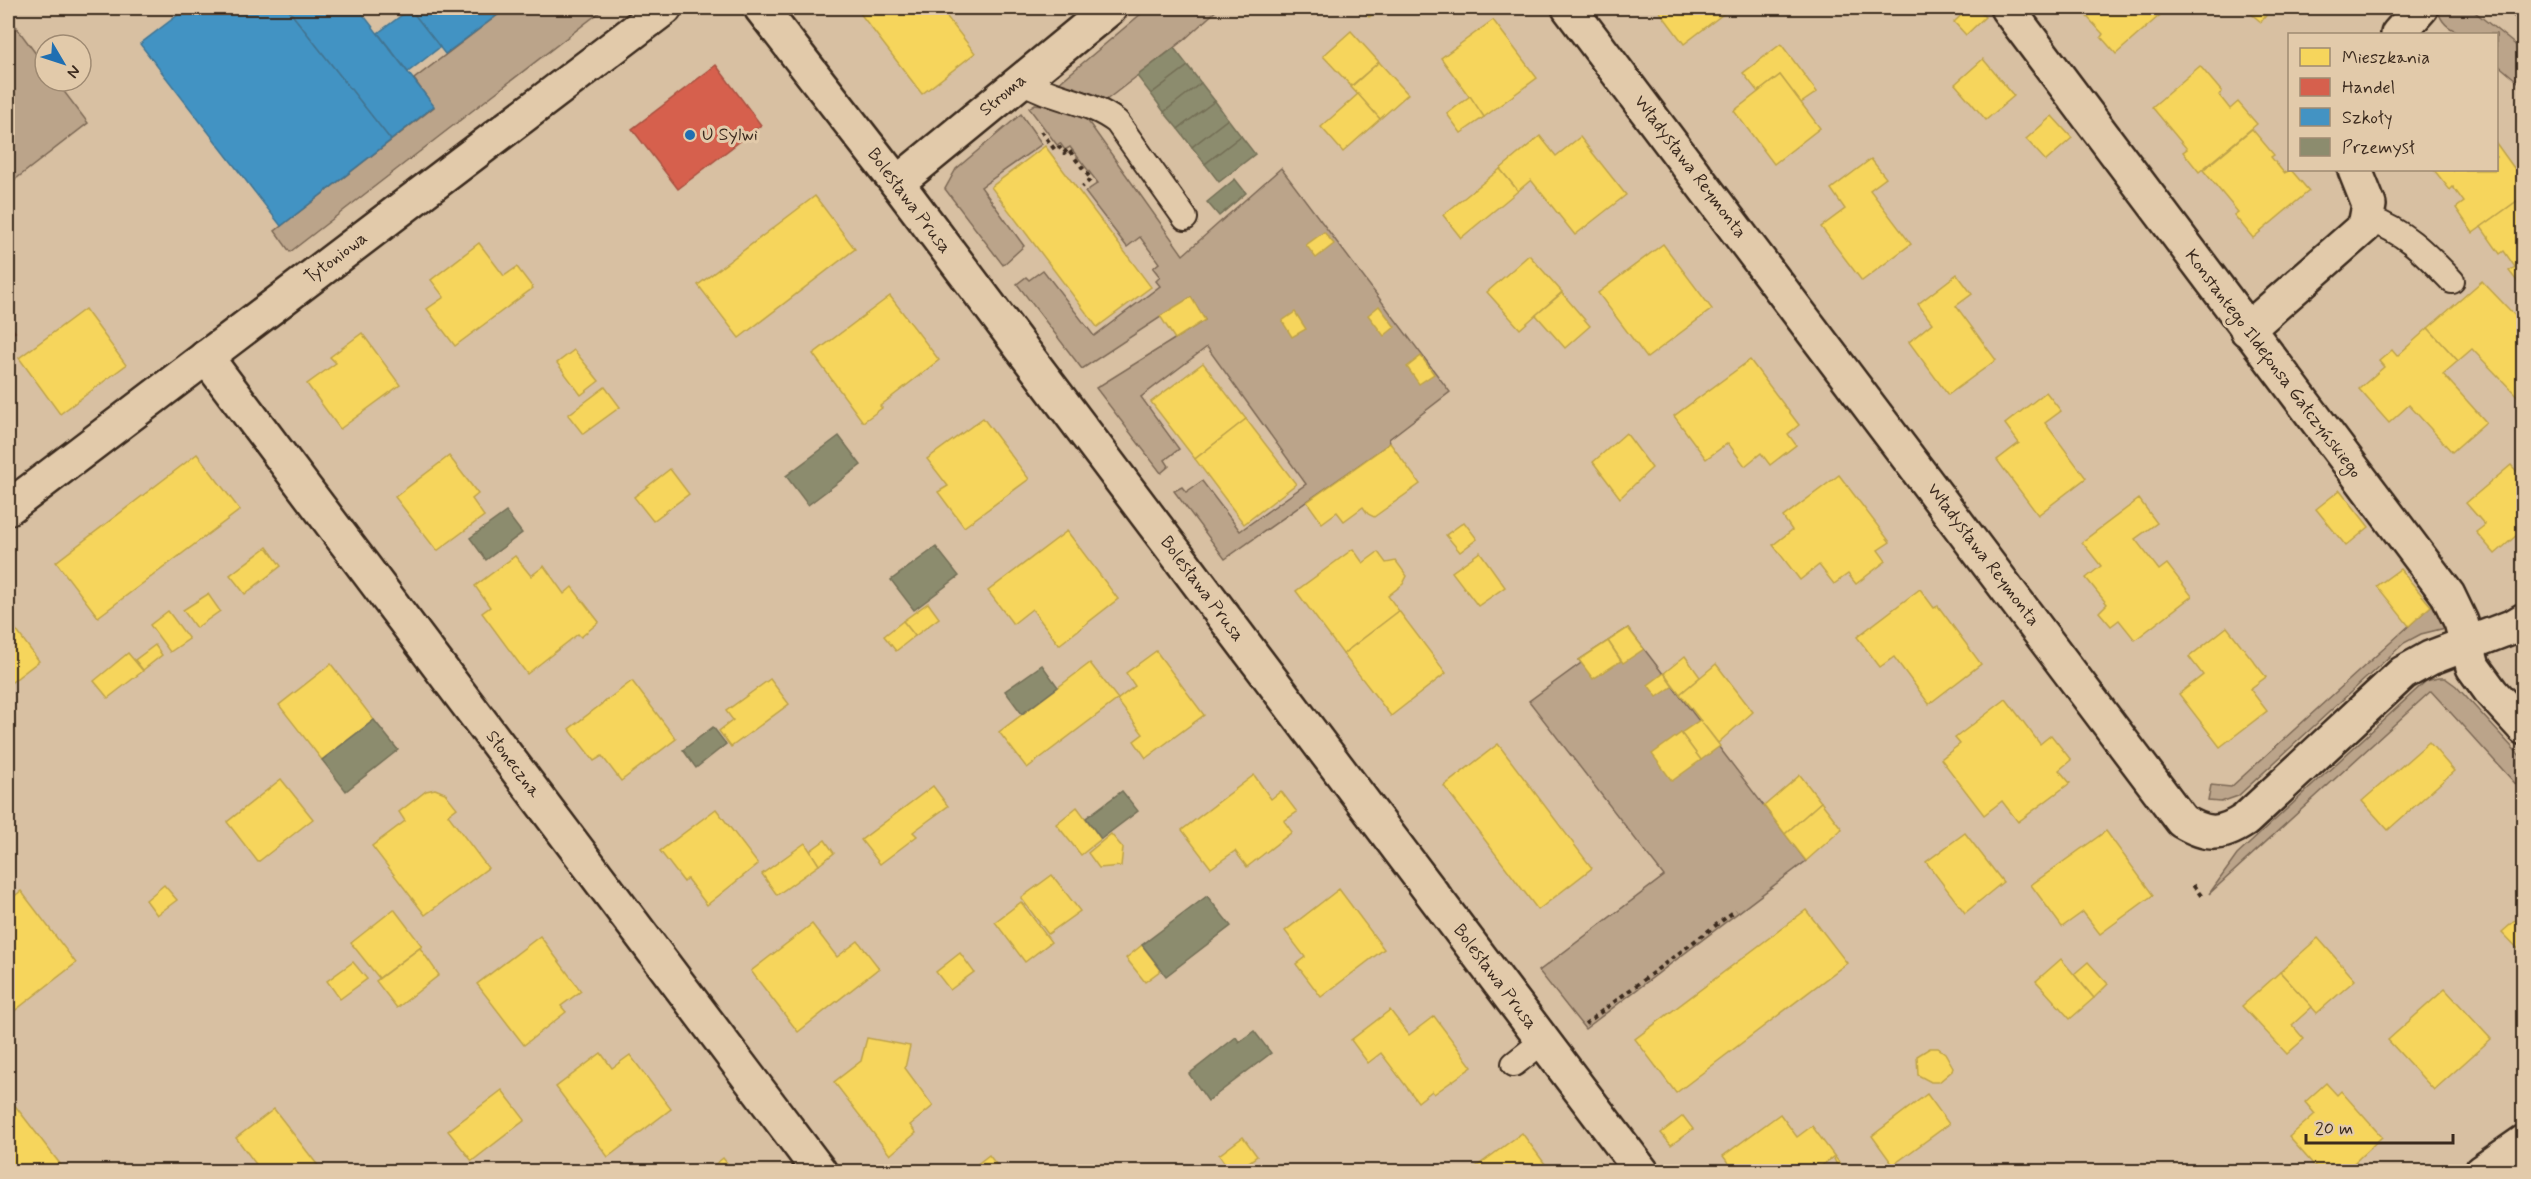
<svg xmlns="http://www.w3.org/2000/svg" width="2531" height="1179" viewBox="0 0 2531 1179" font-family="Mynerve,sans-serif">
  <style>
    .green { fill: #bba48a; stroke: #7b6754; stroke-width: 1.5 }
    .homes { fill: #f6d55c; stroke: #bea249; stroke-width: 1.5 }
    .shops { fill: #d6604d; stroke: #a8503f; stroke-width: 1.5 }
    .schools { fill: #4393c3; stroke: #417492; stroke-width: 1.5 }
    .industry { fill: #8c8c6e; stroke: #746f56; stroke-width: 1.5 }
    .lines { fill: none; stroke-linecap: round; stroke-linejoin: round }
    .service-casing { stroke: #3b2a1e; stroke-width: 28 }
    .minor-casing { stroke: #3b2a1e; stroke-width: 38 }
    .path { stroke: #3b2a1e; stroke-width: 4; stroke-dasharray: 4.5 4.5; stroke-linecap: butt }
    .service { stroke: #e2caaa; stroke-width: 24 }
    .minor { stroke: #e2caaa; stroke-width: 33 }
    .poi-dot { fill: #1f6fb2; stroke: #e2caaa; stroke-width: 2 }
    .labels { text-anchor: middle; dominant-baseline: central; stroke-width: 6; stroke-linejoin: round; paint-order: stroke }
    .street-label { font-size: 18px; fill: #3b2a1e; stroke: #e2caaa }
    .poi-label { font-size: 18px; fill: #3b2a1e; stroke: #e2caaa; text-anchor: start }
  </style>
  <rect width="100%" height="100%" fill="#d8c0a2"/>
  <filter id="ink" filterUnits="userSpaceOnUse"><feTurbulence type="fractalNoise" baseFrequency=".0167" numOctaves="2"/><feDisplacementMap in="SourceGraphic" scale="12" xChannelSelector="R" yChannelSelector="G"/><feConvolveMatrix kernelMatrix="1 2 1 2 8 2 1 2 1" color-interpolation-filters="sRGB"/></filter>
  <g filter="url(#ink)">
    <g class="green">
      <polygon points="507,8 605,8 290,252 275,231 434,107 414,79"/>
      <polygon points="1148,8 1219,8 1185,39 1105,101 1059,83"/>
      <path d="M2442 8H2470L2523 51V86L2497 64 2496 34C2475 34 2446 38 2438 11Z"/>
      <polygon points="2503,8 2523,8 2523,24"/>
      <polygon points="8,16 45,66 45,81 56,81 88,123 8,185"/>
      <polygon points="1035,104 1080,110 1183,255 1281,168 1450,392 1389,439 1390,443 1225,559 1174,491 1182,487 1186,492 1202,481 1240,531 1306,484 1207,347 1141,397 1179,449 1165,460 1169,466 1161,473 1096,388 1205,320 1191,297 1082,369 1017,284 1026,277 1029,280 1043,270 1094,336 1160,286 1156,281 1160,277 1153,268 1159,263 1140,237 1127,247 1085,192 1098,183 1070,147 1065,150 1060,143 1057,145 1029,108"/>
      <polygon points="1021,114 1042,144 981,187 1024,246 1003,265 945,189 956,169"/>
      <polygon points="2433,604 2448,623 2445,628 2421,634 2404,643 2238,796 2221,802 2208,801 2211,785 2231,787"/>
      <polygon points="1628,628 1806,861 1585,1029 1539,971 1664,876 1529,701 1581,663 1579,660"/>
      <path d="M2523 648 2524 692H2523C2515 678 2516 663 2523 648Z"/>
      <polygon points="2438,678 2445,678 2456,686 2523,759 2523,792 2431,691 2209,894 2237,855 2426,681"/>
    </g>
    <g class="homes">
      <polygon points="856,8 940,8 975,53 922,94"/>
      <polygon points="1362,8 1382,8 1369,17"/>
      <polygon points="1657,8 1731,8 1684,44"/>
      <polygon points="1969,8 1976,8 1985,17 1966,35 1954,22"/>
      <polygon points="2079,8 2168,8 2116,54 2101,37 2103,34"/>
      <polygon points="2244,8 2272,8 2261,22"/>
      <polygon points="1493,20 1537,78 1484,117 1441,58"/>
      <polygon points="1351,31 1379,62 1351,86 1323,56"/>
      <polygon points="1781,44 1817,92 1801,103 1780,75 1758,92 1743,73"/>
      <polygon points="1983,59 2014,96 1986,120 1955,84"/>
      <polygon points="1379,62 1408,94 1380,119 1351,87"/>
      <polygon points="2200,66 2222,92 2219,95 2230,109 2238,102 2257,124 2199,172 2183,152 2187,149 2152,107"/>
      <polygon points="1780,75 1820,128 1774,164 1734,111"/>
      <polygon points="1358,94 1380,119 1343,152 1321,127"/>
      <polygon points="1470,96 1484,117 1461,133 1447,114"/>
      <polygon points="2052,116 2072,138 2046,161 2026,139"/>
      <polygon points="2252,129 2274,155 2271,157 2284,173 2291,170 2309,191 2253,238 2234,215 2238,212 2203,170"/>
      <polygon points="1540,136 1556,156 1580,137 1626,195 1575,235 1531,180 1518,191 1500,169"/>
      <polygon points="2496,143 2514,168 2517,165 2524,174 2524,196 2473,233 2456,208 2464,202 2453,187 2450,190 2434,170 2496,170"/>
      <polygon points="1045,146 1151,287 1097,327 991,187"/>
      <polygon points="1871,159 1886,178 1870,190 1911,244 1862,281 1821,227 1845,209 1831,189"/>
      <polygon points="1500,169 1518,191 1461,238 1443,215"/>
      <polygon points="815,196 855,249 739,338 698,285"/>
      <polygon points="2524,196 2524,290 2509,271 2515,267 2504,251 2500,254 2481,227"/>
      <polygon points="1324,232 1334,244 1316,258 1306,245"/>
      <polygon points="479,243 504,276 517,267 533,288 455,346 427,309 444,297 431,280"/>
      <polygon points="1663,244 1712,309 1647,358 1598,293"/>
      <polygon points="1529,255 1562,292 1520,329 1487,292"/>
      <polygon points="1957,274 1972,294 1956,306 1996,360 1948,395 1909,342 1932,323 1918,304"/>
      <polygon points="2482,281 2524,325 2524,403 2472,349 2458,361 2428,328"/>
      <polygon points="1562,293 1590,326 1565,348 1536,315"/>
      <polygon points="890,296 939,360 880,406 882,408 863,422 813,354"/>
      <polygon points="1191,297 1205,320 1175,339 1160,316"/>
      <polygon points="1379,306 1395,327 1384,336 1368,315"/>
      <polygon points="85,309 126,365 60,414 19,358"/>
      <polygon points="1295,312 1306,329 1292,337 1282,321"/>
      <polygon points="2428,328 2458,361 2443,374 2486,422 2452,452 2409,405 2389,423 2359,389 2384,367 2379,361 2392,350 2397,356"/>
      <polygon points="362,333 400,385 340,429 307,384 336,363 330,357"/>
      <polygon points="574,350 599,381 581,395 557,363"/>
      <polygon points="1421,356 1434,374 1419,384 1407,367"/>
      <polygon points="1750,360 1799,425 1788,434 1796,445 1770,465 1761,453 1745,466 1728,443 1706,459 1674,416"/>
      <polygon points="1203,363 1246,419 1195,459 1151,402"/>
      <polygon points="605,387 620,407 583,434 568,415"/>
      <polygon points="2046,392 2061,411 2045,423 2086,478 2038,515 1997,460 2019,443 2005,424"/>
      <polygon points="983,418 1029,479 964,527 938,492 948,486 927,459"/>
      <polygon points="1246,419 1296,484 1244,524 1195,459"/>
      <polygon points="1626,433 1652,468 1620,498 1593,462"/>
      <polygon points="1390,443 1420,484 1374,517 1368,514 1363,507 1344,521 1337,512 1322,523 1307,502"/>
      <polygon points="197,454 240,510 98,617 56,562"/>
      <polygon points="449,456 478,494 472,499 484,516 437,551 395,497"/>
      <polygon points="2511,465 2524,479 2524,529 2495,554 2476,532 2485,525 2466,503"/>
      <polygon points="670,469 689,494 653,521 634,497"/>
      <polygon points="1839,475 1890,542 1878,550 1886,561 1856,584 1848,574 1834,584 1819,565 1800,580 1773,545 1792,530 1783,517"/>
      <polygon points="2340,490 2369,527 2346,546 2316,509"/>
      <polygon points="2139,499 2157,523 2135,539 2159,570 2167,564 2192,596 2135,640 2119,620 2111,626 2099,612 2107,604 2086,578 2101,566 2082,542"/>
      <polygon points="1464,522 1477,539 1460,552 1446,535"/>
      <polygon points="1067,531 1118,599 1059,645 1032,609 1013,624 988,591"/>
      <polygon points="267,547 281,566 245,594 230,575"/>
      <polygon points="1353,549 1363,563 1378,552 1386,563 1396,561 1407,576 1403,584 1388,596 1399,611 1343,654 1296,591"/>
      <polygon points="1480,552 1505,587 1478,606 1452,572"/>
      <polygon points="515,556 531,576 544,566 564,594 572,587 599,622 581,637 578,634 527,674 482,613 490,607 475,586"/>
      <polygon points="2400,569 2431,606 2409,626 2377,586"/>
      <polygon points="1920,589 1934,608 1938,606 1981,664 1929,704 1894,657 1880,667 1857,637"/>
      <polygon points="208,594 220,611 196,628 183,610"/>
      <polygon points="928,603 939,618 915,636 903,621"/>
      <polygon points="168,611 189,639 170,652 150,625"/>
      <polygon points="1399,611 1446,673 1391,716 1343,654"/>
      <polygon points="8,619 39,661 8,685"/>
      <polygon points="903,621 915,636 896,651 884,636"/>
      <polygon points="2227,627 2266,677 2250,689 2267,711 2220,747 2179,694 2203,675 2189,657"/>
      <polygon points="1628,628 1644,649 1623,663 1608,641"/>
      <polygon points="1608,641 1621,661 1593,679 1579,660"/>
      <polygon points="155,645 162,655 143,670 135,660"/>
      <polygon points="1156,651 1204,715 1146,758 1134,741 1143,734 1117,700 1135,686 1126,673"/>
      <polygon points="128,653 143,671 108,698 94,681"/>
      <polygon points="1685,656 1700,677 1680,694 1664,673"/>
      <polygon points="1090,663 1118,699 1027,768 999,732"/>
      <polygon points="331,664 374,720 322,760 279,705"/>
      <polygon points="1716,664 1753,712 1718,743 1680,694"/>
      <polygon points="1664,673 1673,686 1657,697 1648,685"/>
      <polygon points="770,679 789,704 731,747 719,731 733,720 726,711"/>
      <polygon points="632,681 676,739 621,781 602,756 594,761 569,729"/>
      <polygon points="2006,699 2040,744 2051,735 2071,760 2059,770 2070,783 2018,822 2002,801 1984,815 1941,759 1960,744 1955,738"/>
      <polygon points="1700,720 1720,746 1701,760 1681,733"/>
      <polygon points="1681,733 1701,760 1672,781 1652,754"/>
      <polygon points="2429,742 2454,771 2388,830 2362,801"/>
      <polygon points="1498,744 1592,868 1538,910 1444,786"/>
      <polygon points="1254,775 1271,799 1281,791 1297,812 1284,821 1292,832 1247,867 1235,851 1211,868 1182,830"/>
      <polygon points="1800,775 1821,802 1785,834 1764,806"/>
      <polygon points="281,779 313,819 258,862 227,822"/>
      <polygon points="933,786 948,806 913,832 917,836 880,864 861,840"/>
      <polygon points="435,789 445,793 457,808 448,815 488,868 425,915 372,846 405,821 399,812 426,791"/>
      <polygon points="1821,802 1842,829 1806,861 1785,834"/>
      <polygon points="1077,807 1101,839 1081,855 1056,824"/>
      <polygon points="716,809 758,864 707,905 687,879 684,882 660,851"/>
      <polygon points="2106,831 2153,895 2100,934 2083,912 2062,927 2031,885"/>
      <polygon points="1965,833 2003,882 1965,913 1926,862"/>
      <polygon points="1111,834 1123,848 1121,866 1099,868 1088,853"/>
      <polygon points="825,840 834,853 819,865 810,851"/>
      <polygon points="805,843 819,865 777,895 762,874"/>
      <polygon points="1052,875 1080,911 1048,934 1021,898"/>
      <polygon points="164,885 177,900 157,915 146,900"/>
      <polygon points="1339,889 1384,949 1321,997 1296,964 1305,957 1285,931"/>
      <polygon points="21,891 76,963 8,1016 8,901"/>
      <polygon points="1021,902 1051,942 1025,962 995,922"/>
      <polygon points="394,909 422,946 379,978 351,943"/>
      <polygon points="1806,910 1847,963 1676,1093 1635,1039"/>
      <polygon points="2524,913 2524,955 2502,932"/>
      <polygon points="812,924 837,957 858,941 879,968 798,1032 751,971"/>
      <polygon points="540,936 581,991 561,1006 566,1012 524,1045 477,984"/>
      <polygon points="2318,938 2355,980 2317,1013 2280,972"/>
      <polygon points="1142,945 1161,970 1145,982 1126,958"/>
      <polygon points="420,948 439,975 397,1008 376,981"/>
      <polygon points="960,953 974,972 950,990 936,972"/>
      <polygon points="2061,959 2094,998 2070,1019 2036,981"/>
      <polygon points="353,962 367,979 340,999 327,981"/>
      <polygon points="2088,962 2108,984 2094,998 2074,974"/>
      <polygon points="2280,972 2312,1007 2292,1025 2304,1039 2287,1054 2242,1006"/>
      <polygon points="2445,989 2491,1039 2434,1090 2388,1040"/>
      <polygon points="1390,1010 1409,1035 1434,1016 1472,1067 1434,1094 1432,1091 1418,1102 1381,1053 1368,1063 1351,1040"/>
      <polygon points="867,1038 910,1046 905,1068 933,1106 910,1125 916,1133 890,1155 834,1082 861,1061"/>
      <polygon points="1930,1048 1938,1048 1945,1053 1953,1067 1952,1071 1939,1082 1931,1082 1918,1075 1917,1056"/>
      <polygon points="601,1053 612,1068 630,1055 671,1109 608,1157 556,1087"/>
      <polygon points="2326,1083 2337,1095 2341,1091 2382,1137 2344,1172 2320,1172 2289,1137 2315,1114 2305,1102"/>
      <polygon points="502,1090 525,1120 472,1161 448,1131"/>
      <polygon points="1927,1094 1949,1124 1893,1165 1872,1136"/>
      <polygon points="13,1103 64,1169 61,1172 8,1172 8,1107"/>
      <polygon points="274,1109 323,1172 262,1172 236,1138"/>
      <polygon points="1780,1114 1797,1137 1812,1126 1841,1165 1838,1167 1833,1157 1820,1167 1823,1172 1735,1172 1723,1156"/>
      <polygon points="1683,1116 1693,1129 1671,1145 1661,1133"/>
      <polygon points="1522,1133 1551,1172 1469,1172"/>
      <polygon points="1243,1137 1257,1156 1235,1172 1231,1172 1219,1155"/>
      <polygon points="989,1155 1002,1172 967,1172"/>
      <polygon points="723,1158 734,1172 706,1172"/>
    </g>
    <g class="shops">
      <polygon points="716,65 761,125 678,189 632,129"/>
      <polygon points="8,322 15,332 8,337"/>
    </g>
    <g class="schools">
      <polygon points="187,8 287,8 391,140 281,226 140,44"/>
      <polygon points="287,8 358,8 434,106 391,140"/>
      <polygon points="412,8 507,8 445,54 410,9"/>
      <polygon points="410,9 440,47 408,72 378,33"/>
    </g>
    <g class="industry">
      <polygon points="1174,48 1188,66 1151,94 1137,76"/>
      <polygon points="1188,66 1201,83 1164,112 1151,94"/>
      <polygon points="1201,83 1215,101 1178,129 1164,112"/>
      <polygon points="1215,101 1228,119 1192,147 1178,129"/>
      <polygon points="1228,119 1241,136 1205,164 1192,147"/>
      <polygon points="1241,136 1255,154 1219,182 1205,164"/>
      <polygon points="1235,179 1246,193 1219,216 1207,202"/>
      <polygon points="839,436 861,465 808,505 786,476"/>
      <polygon points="506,512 522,533 486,560 470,538"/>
      <polygon points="936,547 959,576 914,610 891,580"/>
      <polygon points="1042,665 1058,687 1022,714 1005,691"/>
      <polygon points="374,720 398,750 346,791 322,760"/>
      <polygon points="713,727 726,744 696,768 683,750"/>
      <polygon points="1122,791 1138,811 1101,839 1086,818"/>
      <polygon points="1207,896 1231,926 1166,976 1142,945"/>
      <polygon points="1254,1031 1271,1053 1208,1101 1189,1074 1236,1037 1239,1042"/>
      <polygon points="1097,1165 1102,1172 1088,1172"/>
    </g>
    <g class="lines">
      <g class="service-casing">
        <g id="service">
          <path d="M1021 80C1053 100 1087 99 1117 122L1185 218"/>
          <path d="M2368 218C2408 234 2423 251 2452 281"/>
          <polyline points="1514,1064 1543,1041"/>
        </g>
      </g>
      <g class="minor-casing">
        <g id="minor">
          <polyline points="761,8 897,183 1642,1172"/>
          <path d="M1569 8 2182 821C2207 836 2221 836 2245 820L2403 673 2430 658 2514 626 2524 620"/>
          <polyline points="2007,8 2448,595 2461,622 2473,667 2492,693 2524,728"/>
          <polyline points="2398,34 2421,8"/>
          <polyline points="897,183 1110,8"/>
          <polyline points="2247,330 2365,226 2369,205 2355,170"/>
          <polyline points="206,357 820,1172"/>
          <polyline points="8,508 665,8"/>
          <polyline points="2481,1172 2524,1142"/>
        </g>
      </g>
      <g class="path">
        <polyline points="1041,131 1055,150 1059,147 1064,153 1068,149 1091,179 1082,187"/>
        <polyline points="2193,885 2203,898"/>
        <polyline points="1585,1024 1736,910"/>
      </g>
      <use href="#service" class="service"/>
      <use href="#minor" class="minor"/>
    </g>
  </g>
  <circle class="poi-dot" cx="690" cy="135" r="6"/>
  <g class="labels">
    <g class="street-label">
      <text transform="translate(1003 95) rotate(-40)">Stroma</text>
      <text transform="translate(1690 167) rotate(53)">Władysława Reymonta</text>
      <text transform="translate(909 201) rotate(53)">Bolesława Prusa</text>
      <text transform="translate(336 258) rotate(-37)">Tytoniowa</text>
      <text transform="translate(2273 364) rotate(53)">Konstantego Ildefonsa Gałczyńskiego</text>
      <text transform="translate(1983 555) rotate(53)">Władysława Reymonta</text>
      <text transform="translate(1202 589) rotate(53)">Bolesława Prusa</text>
      <text transform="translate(513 764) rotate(53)">Słoneczna</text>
      <text transform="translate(1495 977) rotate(53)">Bolesława Prusa</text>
    </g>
    <g class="poi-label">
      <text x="702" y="135">U Sylwi</text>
    </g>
  </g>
  <rect width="2531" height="1179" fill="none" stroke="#e2caaa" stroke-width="30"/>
  <rect x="15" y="15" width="2501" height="1149" fill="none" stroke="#3b2a1e" stroke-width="2" filter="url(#ink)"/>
  <rect x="2288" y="33" width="210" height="138" fill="#e2caaa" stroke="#9f8a72" stroke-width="1.5"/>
  <rect x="2300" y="48" width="30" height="18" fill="#f6d55c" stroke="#9f8a72" stroke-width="1.5"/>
  <text x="2342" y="63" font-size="18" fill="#3b2a1e">Mieszkania</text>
  <rect x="2300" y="78" width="30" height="18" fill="#d6604d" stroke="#9f8a72" stroke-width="1.5"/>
  <text x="2342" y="93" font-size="18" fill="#3b2a1e">Handel</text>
  <rect x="2300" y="108" width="30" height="18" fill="#4393c3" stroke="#9f8a72" stroke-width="1.5"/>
  <text x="2342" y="123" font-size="18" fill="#3b2a1e">Szkoły</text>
  <rect x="2300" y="138" width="30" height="18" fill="#8c8c6e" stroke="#9f8a72" stroke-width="1.5"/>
  <text x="2342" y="153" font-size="18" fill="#3b2a1e">Przemysł</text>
  <g transform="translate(63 63) rotate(129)"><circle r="28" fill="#e2caaa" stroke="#9f8a72" stroke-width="1.5"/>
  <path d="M0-4.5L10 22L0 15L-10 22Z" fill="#1f6fb2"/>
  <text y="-9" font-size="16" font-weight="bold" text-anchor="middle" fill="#3b2a1e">N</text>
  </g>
  <path d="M2306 1134v9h147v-9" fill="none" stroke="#3b2a1e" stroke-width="3"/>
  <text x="2315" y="1134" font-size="18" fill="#3b2a1e" stroke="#e2caaa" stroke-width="4.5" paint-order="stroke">20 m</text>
</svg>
